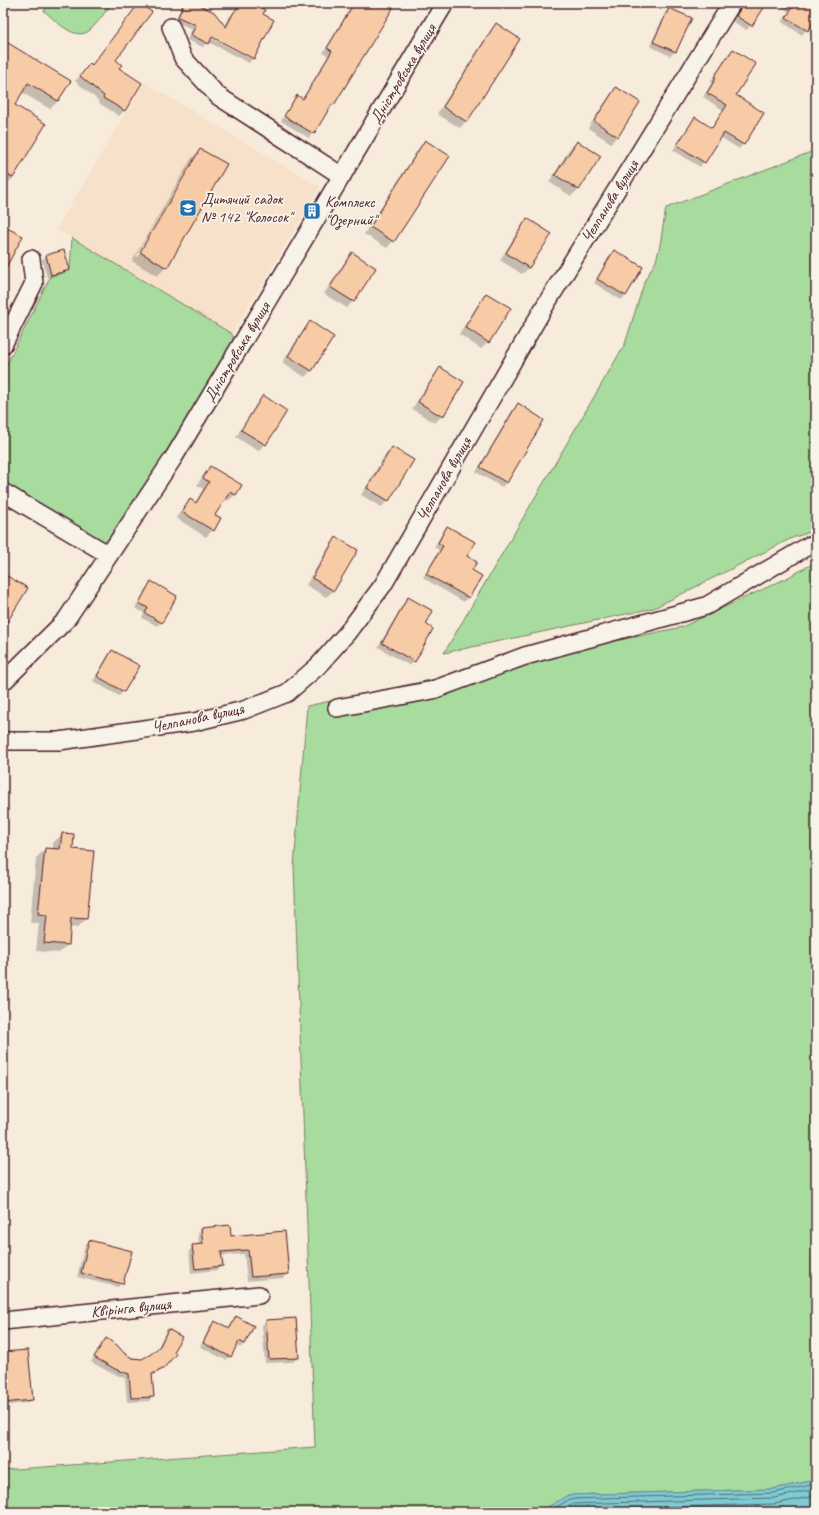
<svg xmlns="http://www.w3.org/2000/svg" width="819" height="1515" viewBox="0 0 819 1515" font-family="Caveat,sans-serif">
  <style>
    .built { fill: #f7e1cb }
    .green { fill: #a8dc9e; stroke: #797e64 }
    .water { fill: #7bccd4; stroke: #678790 }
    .shadow { fill: #0003; fill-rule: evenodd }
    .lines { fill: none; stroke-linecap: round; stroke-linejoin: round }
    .shore { stroke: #5e646f; stroke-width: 1 }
    .building { fill: #f8cba7; stroke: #4a1f2b }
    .minor-casing { stroke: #4a1f2b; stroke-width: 20 }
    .minor { stroke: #f7f3e8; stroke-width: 17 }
    .labels { text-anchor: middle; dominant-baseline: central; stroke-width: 3.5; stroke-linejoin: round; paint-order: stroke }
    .street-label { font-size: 16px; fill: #4a1f2b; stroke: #f7f3e8 }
    .poi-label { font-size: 16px; fill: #4a1f2b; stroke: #f7f3e8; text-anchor: start }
  </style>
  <rect width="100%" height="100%" fill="#f7ebdb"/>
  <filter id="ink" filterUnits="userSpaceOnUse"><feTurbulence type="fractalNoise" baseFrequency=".025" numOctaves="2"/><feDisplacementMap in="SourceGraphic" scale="8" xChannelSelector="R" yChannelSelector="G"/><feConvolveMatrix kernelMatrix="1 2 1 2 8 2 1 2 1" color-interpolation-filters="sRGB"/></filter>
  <g filter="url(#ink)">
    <polygon class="built" points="144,82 320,187 232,334 56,229"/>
    <g class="green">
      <path d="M50 3H112C105 12 98 23 90 30 76 43 55 20 44 11Z"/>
      <polygon points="816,150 816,530 792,538 654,608 444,653 625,344 645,280 656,261 660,245 666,208"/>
      <polygon points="72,238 232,334 234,343 169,455 109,545 3,483 3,372 51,275 70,269"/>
      <polygon points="816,562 816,1480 773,1489 568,1495 540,1512 3,1512 3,1470 315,1447 294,866 307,706 682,627 787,578"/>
    </g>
    <polygon class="water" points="816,1480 816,1512 540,1512 568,1495 773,1489"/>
    <g class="shadow">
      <polygon points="139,3 115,61 118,69 141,83 124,111 119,116 99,103 100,102 75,81 90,65 91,66"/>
      <polygon points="184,3 192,3 224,27 229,17 240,6 273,20 253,59 208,34 207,36 252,59 249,63 208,42 203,47 187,40 192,29 174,21"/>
      <polygon points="353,3 394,3 333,105 309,138 281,121 293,101 298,96 302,99 328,56 323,53"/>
      <polygon points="745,3 760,11 747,30 732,21"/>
      <polygon points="784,3 816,3 816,20 811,24 802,35 782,22 789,12 782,7"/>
      <polygon points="669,9 690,19 675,52 670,56 650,46 665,13"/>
      <polygon points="497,25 466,121 460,128 437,114 490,31"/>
      <polygon points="3,41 58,101 50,109 21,92 13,105 13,178 5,186 3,185"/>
      <polygon points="733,50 734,96 743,144 739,149 720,137 700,167 673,150 695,119 711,129 723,110 703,97 712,82 711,81 728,54"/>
      <polygon points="616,88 617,136 611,143 588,128 610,95"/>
      <polygon points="425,142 393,241 387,248 364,234 419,148"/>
      <polygon points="577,142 599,156 578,190 571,196 549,182 570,148"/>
      <path d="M200 150 166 267 157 276 132 261 191 159ZM193 159H195L138 257 136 256Z"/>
      <polygon points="528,220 529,268 522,274 500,260 521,226"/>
      <polygon points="64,251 69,269 64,274 47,278 42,260 46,256"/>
      <polygon points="614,251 626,295 621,300 594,283 610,255"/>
      <polygon points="352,254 353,301 347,308 324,294 346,260"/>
      <polygon points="487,294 488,342 481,349 459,334 480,301"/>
      <polygon points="310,323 311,371 305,377 282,363 304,329"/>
      <polygon points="441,369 463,383 442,416 435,423 412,409 434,375"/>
      <polygon points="264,397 286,411 265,444 258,451 236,437 257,403"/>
      <polygon points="518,405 543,420 506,482 502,487 476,472 513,409"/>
      <polygon points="392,448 412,460 388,501 381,507 361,495 385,455"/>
      <polygon points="211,467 240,485 235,495 228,501 224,499 214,516 213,530 206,537 176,518 184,507 190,500 195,503 203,489 197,485 204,474"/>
      <polygon points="447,528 466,557 471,570 468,597 464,602 423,578 439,550 434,547 443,532"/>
      <polygon points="336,538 357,550 333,591 326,597 306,585 330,545"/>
      <polygon points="151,583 161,622 157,626 142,618 144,613 135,608 147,587"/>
      <polygon points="408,598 424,625 414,661 410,666 378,647 404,602"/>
      <polygon points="112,651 138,666 123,692 119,696 93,681 108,655"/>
      <polygon points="62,834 72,850 86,919 77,928 70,927 68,944 59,953 36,951 39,923 30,923 36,858 45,849 53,850 53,843"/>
      <polygon points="202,1229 230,1237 288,1273 283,1278 247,1281 244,1254 221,1256 222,1266 217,1270 191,1273 189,1251 193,1246 199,1246 198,1233"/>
      <polygon points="90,1241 122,1283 118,1287 77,1277 85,1245"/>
      <polygon points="236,1318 245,1343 240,1348 236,1345 231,1356 226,1360 200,1347 210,1326 215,1322 228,1329"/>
      <polygon points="267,1321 298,1357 293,1362 265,1363 262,1325"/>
      <polygon points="169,1330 162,1369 158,1373 151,1376 153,1396 149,1401 127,1402 125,1378 111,1373 91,1362 102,1343 106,1339 123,1354 132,1359 142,1360 156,1351 164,1335"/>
      <polygon points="3,1353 32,1399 27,1403 3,1406"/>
    </g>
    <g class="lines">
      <g class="shore">
        <polyline points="548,1512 570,1499 773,1493 816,1484"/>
        <polyline points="558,1512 571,1504 774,1498 816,1489"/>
        <polyline points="569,1512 573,1510 774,1504 816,1496"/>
      </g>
    </g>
    <g class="building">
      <polygon points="139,3 152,12 116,60 122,65 119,68 142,83 125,111 103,98 104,96 80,76 90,63 92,65"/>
      <polygon points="184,3 195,3 214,12 226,27 234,12 240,5 245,3 252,3 265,10 263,14 274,20 254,59 212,37 209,44 191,35 196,25 178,17"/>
      <polygon points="354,3 385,3 393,8 334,105 332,104 314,134 284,116 297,95 303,99 332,51 327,48"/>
      <polygon points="744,3 767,3 752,26 736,16"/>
      <polygon points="795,3 816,3 816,17 808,31 786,18"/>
      <polygon points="669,8 692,18 676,52 653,42"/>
      <polygon points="496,23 520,39 467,122 443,107"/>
      <polygon points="3,40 71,81 58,101 28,83 15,105 46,124 13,178 3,172"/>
      <polygon points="733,49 756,64 736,95 764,113 744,145 724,133 705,163 677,145 695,117 712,128 727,105 707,93 716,78 714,77"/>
      <polygon points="616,87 640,102 618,137 594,121"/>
      <polygon points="425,140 450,156 394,242 370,227"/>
      <polygon points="577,141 601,156 579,190 555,175"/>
      <polygon points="200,149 227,164 167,268 140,252"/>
      <polygon points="527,218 552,234 529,268 506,253"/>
      <polygon points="3,226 23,236 3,273"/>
      <polygon points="64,250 70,270 51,275 46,255"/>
      <polygon points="614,250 643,267 626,296 597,279"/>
      <polygon points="352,252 376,268 354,302 330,287"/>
      <polygon points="486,293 511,308 489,343 465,327"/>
      <polygon points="310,321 334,337 312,371 288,356"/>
      <polygon points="440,367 464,382 443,417 418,402"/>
      <polygon points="263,395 287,411 266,445 241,430"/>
      <polygon points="518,403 544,420 507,483 480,467"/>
      <polygon points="392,447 414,460 389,501 367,488"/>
      <polygon points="210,466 242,485 236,495 230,492 215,515 221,518 214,531 182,512 190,499 196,503 209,482 203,478"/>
      <polygon points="447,526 475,542 467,556 477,562 472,570 482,576 469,598 426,574 443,546 438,543"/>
      <polygon points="336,537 358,550 334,591 312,578"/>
      <polygon points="7,576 28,588 3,629 3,583"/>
      <polygon points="151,581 177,596 162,623 145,613 148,608 139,603"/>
      <polygon points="408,597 433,611 426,624 433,629 415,662 382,643"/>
      <polygon points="112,650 140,666 124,692 97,676"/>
      <polygon points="62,833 74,834 73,849 94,851 87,919 71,918 69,945 44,943 47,915 38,914 45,848 60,849"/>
      <polygon points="230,1225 231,1236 285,1231 289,1274 251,1277 248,1250 221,1252 223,1266 195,1269 192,1245 203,1244 201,1228"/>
      <polygon points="89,1240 132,1251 123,1284 81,1273"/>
      <polygon points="236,1316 254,1326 245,1344 239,1341 231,1357 203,1343 214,1321 230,1328"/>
      <polygon points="296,1318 299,1358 269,1359 266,1320"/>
      <polygon points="168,1329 182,1337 174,1350 176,1354 163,1369 152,1374 154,1397 131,1398 129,1374 115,1369 94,1357 106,1338 117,1345 124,1353 132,1358 142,1359 151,1354 160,1346"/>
      <polygon points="28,1350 33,1400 3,1403 3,1352"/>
    </g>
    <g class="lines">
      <g class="minor-casing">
        <g id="minor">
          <polyline points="171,27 183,58 218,96 342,176"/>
          <polyline points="3,345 34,283 31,259"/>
          <polyline points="3,492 109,555"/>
          <polyline points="3,682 66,620 174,457 445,3"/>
          <polyline points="337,708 433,690 525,656 706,606 808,546 816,544"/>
          <polyline points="3,741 59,741 194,722 244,710 287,693 318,666 347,633 383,585 546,304 732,3"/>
          <polyline points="3,1321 259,1295"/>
        </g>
      </g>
      <use href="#minor" class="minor"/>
    </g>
  </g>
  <defs>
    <g id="school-square" transform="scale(0.9)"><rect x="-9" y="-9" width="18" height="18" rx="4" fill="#1f6fb2" stroke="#f7f3e8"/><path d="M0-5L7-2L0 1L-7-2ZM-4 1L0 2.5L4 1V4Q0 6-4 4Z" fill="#fff"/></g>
    <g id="building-square" transform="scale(0.9)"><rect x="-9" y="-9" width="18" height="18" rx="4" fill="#1f6fb2" stroke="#f7f3e8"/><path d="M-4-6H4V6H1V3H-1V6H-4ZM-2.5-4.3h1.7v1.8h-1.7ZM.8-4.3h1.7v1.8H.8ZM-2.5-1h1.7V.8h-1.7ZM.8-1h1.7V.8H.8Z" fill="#fff"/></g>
  </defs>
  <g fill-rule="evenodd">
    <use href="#school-square" x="188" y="208"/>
    <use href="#building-square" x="312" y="211"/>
  </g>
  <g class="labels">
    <g class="street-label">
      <text transform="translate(403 74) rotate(-59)">Дністровська вулиця</text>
      <text transform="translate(610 201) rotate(-58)">Челпанова вулиця</text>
      <text transform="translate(237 352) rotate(-59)">Дністровська вулиця</text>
      <text transform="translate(444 479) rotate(-60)">Челпанова вулиця</text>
      <text transform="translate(198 718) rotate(-12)">Челпанова вулиця</text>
      <text transform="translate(131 1308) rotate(-6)">Квірінга вулиця</text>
    </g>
    <g class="poi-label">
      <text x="201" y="199">Дитячий садок<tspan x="201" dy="18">№ 142 "Колосок"</tspan></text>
      <text x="325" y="202">Комплекс<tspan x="325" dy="18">"Озерний"</tspan></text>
    </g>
  </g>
  <rect width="819" height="1515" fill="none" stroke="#f7f3e8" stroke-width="16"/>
  <rect x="8" y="8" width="803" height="1499" fill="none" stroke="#4a1f2b" stroke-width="1.5" filter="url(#ink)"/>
</svg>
